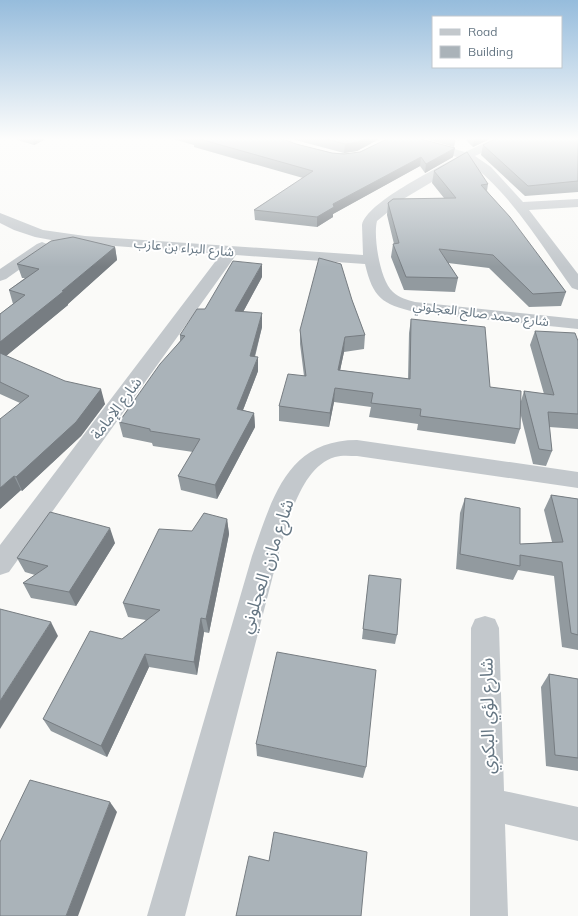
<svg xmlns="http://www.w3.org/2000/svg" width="578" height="916" viewBox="0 0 578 916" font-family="Mulish,'Noto Sans Arabic',sans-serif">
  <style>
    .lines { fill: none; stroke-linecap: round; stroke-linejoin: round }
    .minor { fill: #c3c8cc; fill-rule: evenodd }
    .wall { fill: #929a9f }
    .shaded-wall { fill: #777d82 }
    .building { fill: #aab3b9; stroke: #777d82 }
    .labels { text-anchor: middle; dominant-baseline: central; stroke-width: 4; stroke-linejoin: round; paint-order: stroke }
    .far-street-label { font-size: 13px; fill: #657683; stroke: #fff }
    .street-label { font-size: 15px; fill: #657683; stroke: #fff }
    .near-street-label { font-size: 18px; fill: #657683; stroke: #fff }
  </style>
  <rect width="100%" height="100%" fill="#fafaf8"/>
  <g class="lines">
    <g class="minor">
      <path d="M395 138H415L465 152 496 138H513L475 156 491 167 523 202 578 199V207L529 210 578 274V290L572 288C541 245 511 193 467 161L405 198 377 221C373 236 380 281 393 292 399 298 408 300 415 302L578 319V329L415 312C382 304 373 298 365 264L236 255 9 572 0 575V545L221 254 62 242 35 237 14 230 0 223V213L43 230 85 236 363 255 362 225C367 202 436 169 457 157L397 140Z"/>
      <polygon points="42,242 47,244 50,247 47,250 6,279 0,281 0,269 37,244"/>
      <path d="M357 440 578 472V488L357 456C350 456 342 455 335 457 300 467 287 526 278 556L185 916H147L252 556C272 500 286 440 357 440Z"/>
      <polygon points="485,616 495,619 499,628 504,791 578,807 578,841 505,824 508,916 470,916 471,628 475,619"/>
    </g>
  </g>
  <g class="wall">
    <polygon points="11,138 48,138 34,145"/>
    <polygon points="169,138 280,138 296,144 332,153 453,157 425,173 420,166 333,214 333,217 317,227 255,220 254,210 303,178 194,147 194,145"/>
    <polygon points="288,138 381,138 357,151 344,153"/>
    <polygon points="422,138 456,138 454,147"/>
    <polygon points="464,138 492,138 473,147"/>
    <polygon points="578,138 578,192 525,196 481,155 483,145"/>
    <polygon points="434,171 488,184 487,191 566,292 561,306 529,307 489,268 448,263 458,278 455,292 404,290 391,257 393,244 394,244 387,215 388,203 444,198 432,183"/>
    <polygon points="115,247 117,260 68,304 68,305 6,356 105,404 81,436 22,491 21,490 0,509 20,403 0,394 0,314 13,304 9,290 25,278 22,278 17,264"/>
    <polygon points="262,277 243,312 262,327 255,357 258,371 243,410 254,413 255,427 217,499 181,490 178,476 193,452 153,446 152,443 123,437 119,422 180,341 180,335 205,309"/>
    <polygon points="352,300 365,335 364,349 344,352 340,370 408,379 409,333 411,319 490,387 521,401 524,391 544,394 530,345 535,331 578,341 578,429 549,427 552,451 546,466 533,464 520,412 520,429 515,444 417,430 418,424 369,417 371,407 334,402 329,427 279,421 279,406 304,376 300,344 300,330"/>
    <polygon points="551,495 578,499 578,650 562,647 554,576 518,570 513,580 456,569 460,513 465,498 520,544 552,542 544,510"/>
    <polygon points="227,519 229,534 209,633 204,632 197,675 149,667 107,757 51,731 43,719 122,639 146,620 128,617 123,603 192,531"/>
    <polygon points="115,543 76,606 31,598 23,583 35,575 25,572 17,558"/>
    <polygon points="369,575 397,635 395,644 362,639"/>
    <polygon points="549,674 578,679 578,771 546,766 541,687"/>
    <polygon points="256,744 366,767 363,778 257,756"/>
  </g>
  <g class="shaded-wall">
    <polygon points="33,138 48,138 34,145"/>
    <polygon points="365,138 381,138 357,151 344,153 345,144"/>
    <polygon points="474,138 492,138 473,147"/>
    <polygon points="455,148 453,157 425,173 426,164"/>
    <polygon points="421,157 420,166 333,214 333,217 317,227 317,217 333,204"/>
    <polygon points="115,247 117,260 68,304 68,305 0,361 0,342 62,291"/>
    <polygon points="262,264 262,277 236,325 235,311"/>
    <polygon points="262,313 262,327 251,370 250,356"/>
    <polygon points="345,337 344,352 337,385 338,370"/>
    <polygon points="258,357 258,371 238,423 237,409"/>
    <polygon points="335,388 334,402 329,427 330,413"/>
    <polygon points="101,389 105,404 81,436 22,491 16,477"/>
    <polygon points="254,413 255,427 217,499 215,485"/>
    <polygon points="14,476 21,490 0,509 0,488"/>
    <polygon points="227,519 229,534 209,633 206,619"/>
    <polygon points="110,528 115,543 76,606 69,592"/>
    <polygon points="201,618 204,632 197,675 194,662"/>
    <polygon points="51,622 58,636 0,729 0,701"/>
    <polygon points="145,654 149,667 107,757 101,746"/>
    <polygon points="110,802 117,812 78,916 66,916"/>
  </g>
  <g class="building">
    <polygon points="196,138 280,138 296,144 332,153 344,154 360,152 389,138 417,138 455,148 426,164 421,157 333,204 334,207 317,217 254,210 313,171"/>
    <polygon points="322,138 365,138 358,142 345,144"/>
    <polygon points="497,138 578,138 578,181 528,186 483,145"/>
    <polygon points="467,152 488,184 481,185 510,217 566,292 533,294 493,255 439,249 458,278 406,277 393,244 399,243 388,203 393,199 456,198 434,171"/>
    <polygon points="73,237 115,247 62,291 64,291 0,342 0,314 25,295 9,290 39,269 17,264 51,241"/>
    <polygon points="319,258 341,264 352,300 365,335 345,337 338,370 410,379 411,319 485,327 490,387 521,391 520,429 420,416 421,409 371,403 373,393 335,388 330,413 279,406 288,374 306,376 300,330"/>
    <polygon points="233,261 262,264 235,311 262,313 250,356 258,357 237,409 254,413 215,485 178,476 200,439 150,431 150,429 119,422 160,364 185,336 180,335 197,309 205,309"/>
    <polygon points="535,331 575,333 578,341 578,414 548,412 552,451 539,449 524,391 554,395"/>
    <polygon points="0,353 65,381 101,389 76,422 16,477 14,476 0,488 0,419 29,396 0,382"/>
    <polygon points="551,495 578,499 578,635 571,633 562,562 520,555 520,566 460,554 465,498 520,508 520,544 563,542"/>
    <polygon points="50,512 110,528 69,592 23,583 48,566 17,558"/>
    <polygon points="204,513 227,519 206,619 201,618 194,662 145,654 101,746 43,719 90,631 122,639 160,610 123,603 159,529 192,531"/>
    <polygon points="369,575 401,579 397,635 363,629"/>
    <polygon points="0,609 51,622 0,701"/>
    <polygon points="277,652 376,670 366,767 256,744"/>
    <polygon points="549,674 578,679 578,758 555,755"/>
    <polygon points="30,780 110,802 66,916 0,916 0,842"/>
    <polygon points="274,832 367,852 361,916 236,916 249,856 269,861"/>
  </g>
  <linearGradient id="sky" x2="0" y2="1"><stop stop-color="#96bcdc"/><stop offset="0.52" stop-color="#fdfdfc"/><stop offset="1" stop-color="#fdfdfc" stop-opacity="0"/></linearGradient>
  <rect width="578" height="267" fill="url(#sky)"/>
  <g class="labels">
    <g class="far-street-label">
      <text transform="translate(184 247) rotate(5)">شارع البراء بن عازب</text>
      <text transform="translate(481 313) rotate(7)">شارع محمد صالح العجلوني</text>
    </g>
    <g class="street-label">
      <text transform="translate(116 408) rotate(-53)">شارع الإمامة</text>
    </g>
    <g class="near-street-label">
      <text transform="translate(266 566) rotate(-72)">شارع مازن العجلوني</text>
      <text transform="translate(487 716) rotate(-91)">شارع لؤي البكري</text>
    </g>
  </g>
  <rect x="432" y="16" width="130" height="52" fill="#ffffff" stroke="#c1c8cd"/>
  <rect x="440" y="29" width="20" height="6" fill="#c3c8cc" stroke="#c1c8cd"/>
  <text x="468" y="36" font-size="12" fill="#657683">Road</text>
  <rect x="440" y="46" width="20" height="12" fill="#aab3b9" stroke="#c1c8cd"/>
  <text x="468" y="56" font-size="12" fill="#657683">Building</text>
</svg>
